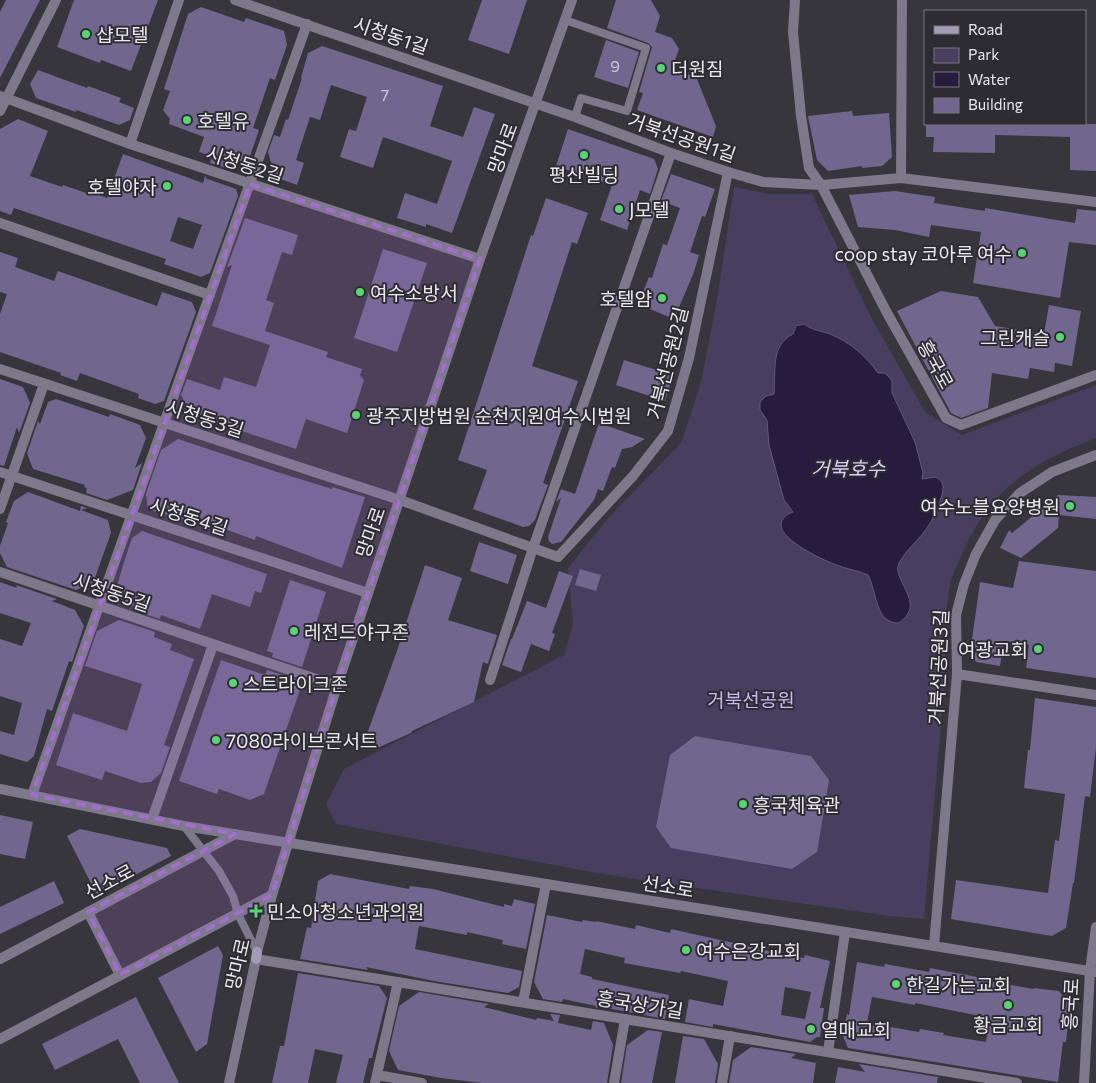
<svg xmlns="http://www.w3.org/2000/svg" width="1096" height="1083" viewBox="0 0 1096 1083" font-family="Commissioner,'Noto Sans KR',sans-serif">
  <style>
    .green { fill: #483e5f }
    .water { fill: #271c3d; stroke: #615972 }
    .building { fill: #71668d; fill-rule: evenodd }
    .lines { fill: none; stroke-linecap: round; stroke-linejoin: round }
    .service { stroke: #7d788a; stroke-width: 8 }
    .minor { stroke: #7d788a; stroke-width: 10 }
    .tertiary { stroke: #7d788a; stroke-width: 10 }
    .secondary { stroke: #a39cb8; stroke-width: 10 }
    .marked { fill: #a26ecf; fill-opacity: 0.2; stroke: #a26ecf; stroke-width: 4; stroke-dasharray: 10 6; stroke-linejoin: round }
    .poi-dot { fill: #58d570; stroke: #2e2c33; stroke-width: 2 }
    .labels { text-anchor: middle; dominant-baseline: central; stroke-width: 4; stroke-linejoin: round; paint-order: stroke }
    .number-label { font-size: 16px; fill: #cbc8d4 }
    .poi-label { font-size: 19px; fill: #e9e8ec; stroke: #2e2c33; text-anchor: start }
    .street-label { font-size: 19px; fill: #e9e8ec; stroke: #2e2c33 }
    .park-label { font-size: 19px; fill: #c8b6f6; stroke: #2e2c33 }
    .water-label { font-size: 20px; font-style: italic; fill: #d9cef6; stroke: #2e2c33 }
  </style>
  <rect width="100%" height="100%" fill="#38363d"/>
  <path class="green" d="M734 187 769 194H812L872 319 925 412 962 435 1096 385V438C1033 462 991 488 963 552 958 564 950 578 949 591 943 627 946 664 943 700 937 773 930 846 924 919L888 916 602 874 336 824 326 804 344 769 564 655 573 625 568 568 608 518 681 443 701 382 717 300Z"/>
  <path class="water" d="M804 324C812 330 821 331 830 334 850 342 866 356 878 373H885L890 378 892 381V393L915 442 923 473 922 479 936 477C939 479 942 481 943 486 944 495 934 517 929 525 921 538 908 548 900 561 888 579 929 602 899 623 875 624 877 591 868 575 857 570 845 569 834 564 821 559 783 541 781 526 781 518 787 514 793 512L784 500 769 445 767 420 760 410V402L766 396 774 394C776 373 770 345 793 334L796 326Z"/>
  <g class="building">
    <polygon points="6,0 40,0 0,78 0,12"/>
    <polygon points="74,0 158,0 131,71 101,60 100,63 57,47"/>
    <polygon points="482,0 527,0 509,54 468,40"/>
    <polygon points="616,0 651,0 660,16 655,32 672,38 679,49 672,69 696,77 716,126 713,137 637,110 643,93 639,92 652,47 648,43 607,28"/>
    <polygon points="201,7 244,22 246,18 284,31 287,45 275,80 270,78 253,128 259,130 249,159 227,168 210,163 212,157 199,152 204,137 169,124 170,119 163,110 170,91 164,89 188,14"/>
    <polygon points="606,40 639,52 628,88 594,77"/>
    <polygon points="322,46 443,86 430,126 463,137 474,107 495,114 452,233 426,224 426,227 397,218 405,193 437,204 452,161 383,137 373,168 340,157 349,129 356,131 367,97 331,85 320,120 310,117 296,160 304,163 297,185 275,177 268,152 274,135 280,137 286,119 288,120 302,78 301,78 308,53"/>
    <polygon points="38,70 87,88 88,86 121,98 119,102 134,108 130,120 119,125 76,110 76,112 36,98 30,84"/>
    <polygon points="852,111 853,116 889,113 892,157 882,166 862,168 862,166 828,171 817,160 808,116"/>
    <path d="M18 119 48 131 30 176 62 187 63 185 89 194 90 192 107 198 123 154 203 183 205 176 207 177 205 178 236 189 238 196 210 273 201 277 164 264 166 259 14 208 11 215 0 211V129ZM178 217 202 225 193 249 170 241Z"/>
    <polygon points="926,124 1096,124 1096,171 1070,170 1070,137 995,135 995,153 933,152 934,137 926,137"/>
    <polygon points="568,129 654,159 658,169 650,194 640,190 627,230 600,220 612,185 556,166"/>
    <polygon points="671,174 715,189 705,217 702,216 690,252 699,255 694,272 674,319 638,304 649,277 652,278 663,244 667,245 680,208 661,201"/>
    <polygon points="895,191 935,197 934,203 985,211 985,208 1075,223 1077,209 1096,211 1096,245 1069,242 1060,298 973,283 981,232 931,225 929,237 895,230 858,227 849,195"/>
    <polygon points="546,198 588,213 577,244 572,242 532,366 578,381 543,483 548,485 535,520 529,526 523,527 473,509 487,470 458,460 531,235 533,236"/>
    <polygon points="245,218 298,235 292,255 282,252 266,300 274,303 265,331 328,352 326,357 362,369 360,375 364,380 347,433 306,419 296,449 191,414 181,395 187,379 220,390 224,377 256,387 270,345 212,326 232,265 227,267"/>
    <polygon points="383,249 427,263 397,352 354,338"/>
    <polygon points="0,252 18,258 15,267 54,281 58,271 157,306 162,292 192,302 196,312 164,401 155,404 138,398 139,394 80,373 77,381 60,375 61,373 0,352 0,314 7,294 0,292"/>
    <polygon points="941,291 978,297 995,326 1044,334 1049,305 1081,311 1072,366 1055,363 1054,372 1030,368 1028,379 992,373 988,408 961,418 951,413 897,311"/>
    <polygon points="624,360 673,375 665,401 616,385"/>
    <polygon points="0,379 23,387 30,403 19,433 17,427 4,466 0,465"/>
    <polygon points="56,399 109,417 110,414 140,425 146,438 135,468 142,463 133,490 107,500 86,493 87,488 84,487 85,485 33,469 27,453 38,421 40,424 48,402"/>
    <polygon points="599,423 645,439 632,447 622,449 615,468 612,467 603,491 598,489 594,500 561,542 552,544 549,541 548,537 561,498 556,502 561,489 575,494"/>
    <polygon points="178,439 277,472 332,489 332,487 365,497 342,568 256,536 255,540 222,528 221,531 188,519 187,521 148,509 146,494 161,450"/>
    <polygon points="28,492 80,511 81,506 87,508 81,510 108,520 111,533 93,583 76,590 7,567 0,553 0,546 8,523 6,522 14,501"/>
    <polygon points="1058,495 1096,497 1096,519 1059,515 1058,528 1021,558 1000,548 1009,530 1012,533"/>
    <polygon points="142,531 267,574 261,593 255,591 250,607 212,594 200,629 161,615 160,619 136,611 140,609 119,602 116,590 123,565 132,538"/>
    <polygon points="479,542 517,555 508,584 470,571"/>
    <polygon points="1019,561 1096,571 1096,678 1026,668 1029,645 1004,641 1000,666 976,662 970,654 980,582 1013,588"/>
    <polygon points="425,565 462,578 448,620 497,635 488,664 483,662 474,702 412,731 411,733 375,749 363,745 397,651"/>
    <polygon points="580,569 601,575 596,591 575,585"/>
    <polygon points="559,571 573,576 552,633 555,634 549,651 531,644 521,672 502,665 511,639 512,639 527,601 546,608"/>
    <polygon points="290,580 326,592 302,667 272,657 273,653 267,651"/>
    <polygon points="0,582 17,588 16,585 57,599 52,601 75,610 84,626 72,662 69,661 52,711 47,709 34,756 27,762 0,754 0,731 14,735 22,703 0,696 0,639 22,646 31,623 0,613"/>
    <polygon points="119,620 155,632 154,637 172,644 170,650 194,659 164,745 170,747 161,773 151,782 141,783 105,771 102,780 56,765 73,713 127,731 142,684 85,666 97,631"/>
    <polygon points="221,660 265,675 267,670 298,680 297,683 302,684 264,794 250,800 219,789 217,794 179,781"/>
    <polygon points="1035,698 1096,707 1096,747 1090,797 1085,796 1074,883 1073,883 1066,928 1052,936 951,919 956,880 1048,893 1055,840 1059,841 1065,794 1024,788 1028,750 1030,750"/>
    <polygon points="695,736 811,756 829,780 817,852 792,869 671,848 656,827 670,755"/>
    <polygon points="0,815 33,822 25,859 0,854"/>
    <polygon points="80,829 167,848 171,856 97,895 67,836"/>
    <polygon points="330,874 409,889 410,886 433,889 504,907 504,904 512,906 514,899 535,904 526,949 502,944 503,940 467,932 467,935 419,926 415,949 522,971 519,987 508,993 434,981 366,967 368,970 300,959 307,927 311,928 318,881"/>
    <polygon points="54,881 64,903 0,934 0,907"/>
    <path d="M547 915 582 922 583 920 596 922V921L635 929 636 925 670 933 671 929 778 953 804 958 805 955 830 961 820 1008H824L820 1037H817L810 1042 713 1024V1027L685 1022 689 999 723 1006 728 981 681 971 680 973 624 963 625 958 585 949 580 974 592 977V979L669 995 665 1019 597 1006 598 1008 595 1007 596 1006 563 999 562 1002 543 999 534 982ZM785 987 811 992 805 1019 781 1015Z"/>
    <polygon points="218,946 223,955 207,1044 196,1052 158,978"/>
    <path d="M857 962 884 967 885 964 929 972 930 968 993 980V982L1034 989V988L1059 991 1070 1007 1066 1042H1063L1058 1082 848 1048 843 1036 847 1014 849 1015ZM872 997 915 1005V1003L990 1018 986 1042 943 1035 944 1033 920 1029 919 1032 867 1023Z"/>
    <polygon points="298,973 379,986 387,998 372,1058 369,1058 363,1083 336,1083 343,1055 315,1049 308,1083 272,1083 280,1046 284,1046"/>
    <polygon points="419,992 489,1004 484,1007 536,1020 537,1018 554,1021 550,1014 560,1015 558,1023 591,1030 593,1021 604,1023 613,1045 607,1083 482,1083 441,1078 398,1070 389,1051 399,1006"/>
    <polygon points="136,997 179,1083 140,1083 118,1039 55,1070 42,1044"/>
    <polygon points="648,1030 662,1032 652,1083 621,1083 627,1045"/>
    <polygon points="683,1036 704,1039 718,1064 715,1083 675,1083"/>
    <polygon points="751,1047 796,1054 791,1058 816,1063 813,1083 729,1083 733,1060"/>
    <polygon points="859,1064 938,1077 937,1083 835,1083 838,1067 865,1072"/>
  </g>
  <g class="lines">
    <g class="service">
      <polyline points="565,20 646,48 627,111 581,98 575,117"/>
      <polyline points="184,826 219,871 233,896 238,914 257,952"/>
    </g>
    <g class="minor">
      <polyline points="235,0 575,117 671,153 728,172 763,182 821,185 901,178 1096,202"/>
      <polyline points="795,0 793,32 801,116 809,168 821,185 886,311 946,418 961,425 1096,375"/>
      <polyline points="0,96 130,144 480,259"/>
      <polyline points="0,111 56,0"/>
      <polyline points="130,144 179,0"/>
      <polyline points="901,178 902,0"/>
      <polyline points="0,223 210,295"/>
      <polyline points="0,369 400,500 558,557 633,476 668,431 689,358 728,172"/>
      <polyline points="0,472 368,593"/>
      <polyline points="0,509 44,384"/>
      <polyline points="0,572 337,686"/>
      <polyline points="957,674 1096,695"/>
      <polyline points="490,680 533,548 671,153"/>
      <path d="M32 795C122 537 215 281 307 24"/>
      <polyline points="152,819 213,645"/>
      <polyline points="88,912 120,975"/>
      <polyline points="934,946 957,674 956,615 964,584 976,554 995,520 1020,493 1052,472 1096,455"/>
      <polyline points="0,959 235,834"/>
      <polyline points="256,959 1017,1083"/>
      <polyline points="523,1002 546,884"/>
      <polyline points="0,1039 272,895"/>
      <polyline points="828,1052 845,932"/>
      <polyline points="377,1075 422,1083"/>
      <polyline points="375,1083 398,982"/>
      <polyline points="614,1083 625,1019"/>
      <polyline points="722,1083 730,1036"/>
    </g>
    <g class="tertiary">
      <polyline points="0,789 184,826 1096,972"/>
      <polyline points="257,952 272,895 337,686 480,259 572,0"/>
      <polyline points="229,1083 256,959"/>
      <polyline points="1084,1083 1090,971 1096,927"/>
    </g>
    <polyline class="secondary" points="256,959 257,952"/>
  </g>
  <path class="marked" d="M250 184 480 259 337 686 272 895 120 975 88 912 235 834 32 795Z"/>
  <g class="poi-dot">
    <circle cx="86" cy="34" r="5"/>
    <circle cx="661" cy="68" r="5"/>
    <circle cx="187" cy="120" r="5"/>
    <circle cx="584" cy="155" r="5"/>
    <circle cx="167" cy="186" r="5"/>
    <circle cx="619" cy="209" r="5"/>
    <circle cx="1022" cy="253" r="5"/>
    <circle cx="360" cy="292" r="5"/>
    <circle cx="662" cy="298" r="5"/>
    <circle cx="1060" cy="337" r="5"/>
    <circle cx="356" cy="415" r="5"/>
    <circle cx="1070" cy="506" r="5"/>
    <circle cx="294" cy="631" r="5"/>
    <circle cx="1038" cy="649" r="5"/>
    <circle cx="233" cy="683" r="5"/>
    <circle cx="216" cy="740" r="5"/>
    <circle cx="743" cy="804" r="5"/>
    <path d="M253.5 903.5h5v5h5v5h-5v5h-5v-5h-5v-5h5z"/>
    <circle cx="686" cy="950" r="5"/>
    <circle cx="896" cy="984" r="5"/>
    <circle cx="1008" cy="1005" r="5"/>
    <circle cx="811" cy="1029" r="5"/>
  </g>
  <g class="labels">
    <g class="number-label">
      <text x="615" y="65">9</text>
      <text x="385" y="94">7</text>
    </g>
    <g class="poi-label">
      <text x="96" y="34">샵모텔</text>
      <text x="671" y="68">더원짐</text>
      <text x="197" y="120">호텔유</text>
      <text x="584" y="174" text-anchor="middle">평산빌딩</text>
      <text x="157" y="186" text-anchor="end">호텔야자</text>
      <text x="629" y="209">J모텔</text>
      <text x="1012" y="253" text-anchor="end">coop stay 코아루 여수</text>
      <text x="370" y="292">여수소방서</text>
      <text x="652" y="298" text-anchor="end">호텔얌</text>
      <text x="1050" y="337" text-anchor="end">그린캐슬</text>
      <text x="366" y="415">광주지방법원 순천지원여수시법원</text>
      <text x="1060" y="506" text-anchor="end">여수노블요양병원</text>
      <text x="304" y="631">레전드야구존</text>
      <text x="1028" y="649" text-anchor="end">여광교회</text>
      <text x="243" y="683">스트라이크존</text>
      <text x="226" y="740">7080라이브콘서트</text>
      <text x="753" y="804">흥국체육관</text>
      <text x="267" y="911">민소아청소년과의원</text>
      <text x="696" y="950">여수은강교회</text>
      <text x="906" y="984">한길가는교회</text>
      <text x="1008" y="1024" text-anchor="middle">황금교회</text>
      <text x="821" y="1029">열매교회</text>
    </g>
    <g class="street-label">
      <text transform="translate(391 35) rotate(19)">시청동1길</text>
      <text transform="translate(682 137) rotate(19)">거북선공원1길</text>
      <text transform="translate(502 148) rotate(-70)">망마로</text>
      <text transform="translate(245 164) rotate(18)">시청동2길</text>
      <text transform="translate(667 363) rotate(-76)">거북선공원2길</text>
      <text transform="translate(936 364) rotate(61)">흥국로</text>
      <text transform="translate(205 418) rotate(18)">시청동3길</text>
      <text transform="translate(189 516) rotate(18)">시청동4길</text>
      <text transform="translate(370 532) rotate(-71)">망마로</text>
      <text transform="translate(112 592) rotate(19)">시청동5길</text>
      <text transform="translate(938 667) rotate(-87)">거북선공원3길</text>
      <text transform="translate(109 881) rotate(-28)">선소로</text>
      <text transform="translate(668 886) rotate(9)">선소로</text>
      <text transform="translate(237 964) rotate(-77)">망마로</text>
      <text transform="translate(640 1004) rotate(9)">흥국상가길</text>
      <text transform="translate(1070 1004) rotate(-87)">흥국로</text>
    </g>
    <g class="park-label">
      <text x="751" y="699">거북선공원</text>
    </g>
    <g class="water-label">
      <text x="848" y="468">거북호수</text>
    </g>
  </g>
  <rect x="924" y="10" width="162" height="115" fill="#2e2c33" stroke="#79777d"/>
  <rect x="934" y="26" width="25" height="8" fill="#a39cb8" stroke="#79777d"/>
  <text x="968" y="35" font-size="15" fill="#e9e8ec">Road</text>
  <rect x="934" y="48" width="25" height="15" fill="#483e5f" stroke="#79777d"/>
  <text x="968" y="60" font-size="15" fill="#e9e8ec">Park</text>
  <rect x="934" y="72" width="25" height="15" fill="#271c3d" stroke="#79777d"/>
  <text x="968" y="85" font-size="15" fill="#e9e8ec">Water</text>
  <rect x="934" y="98" width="25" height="15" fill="#71668d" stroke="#79777d"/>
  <text x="968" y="110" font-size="15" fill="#e9e8ec">Building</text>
</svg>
